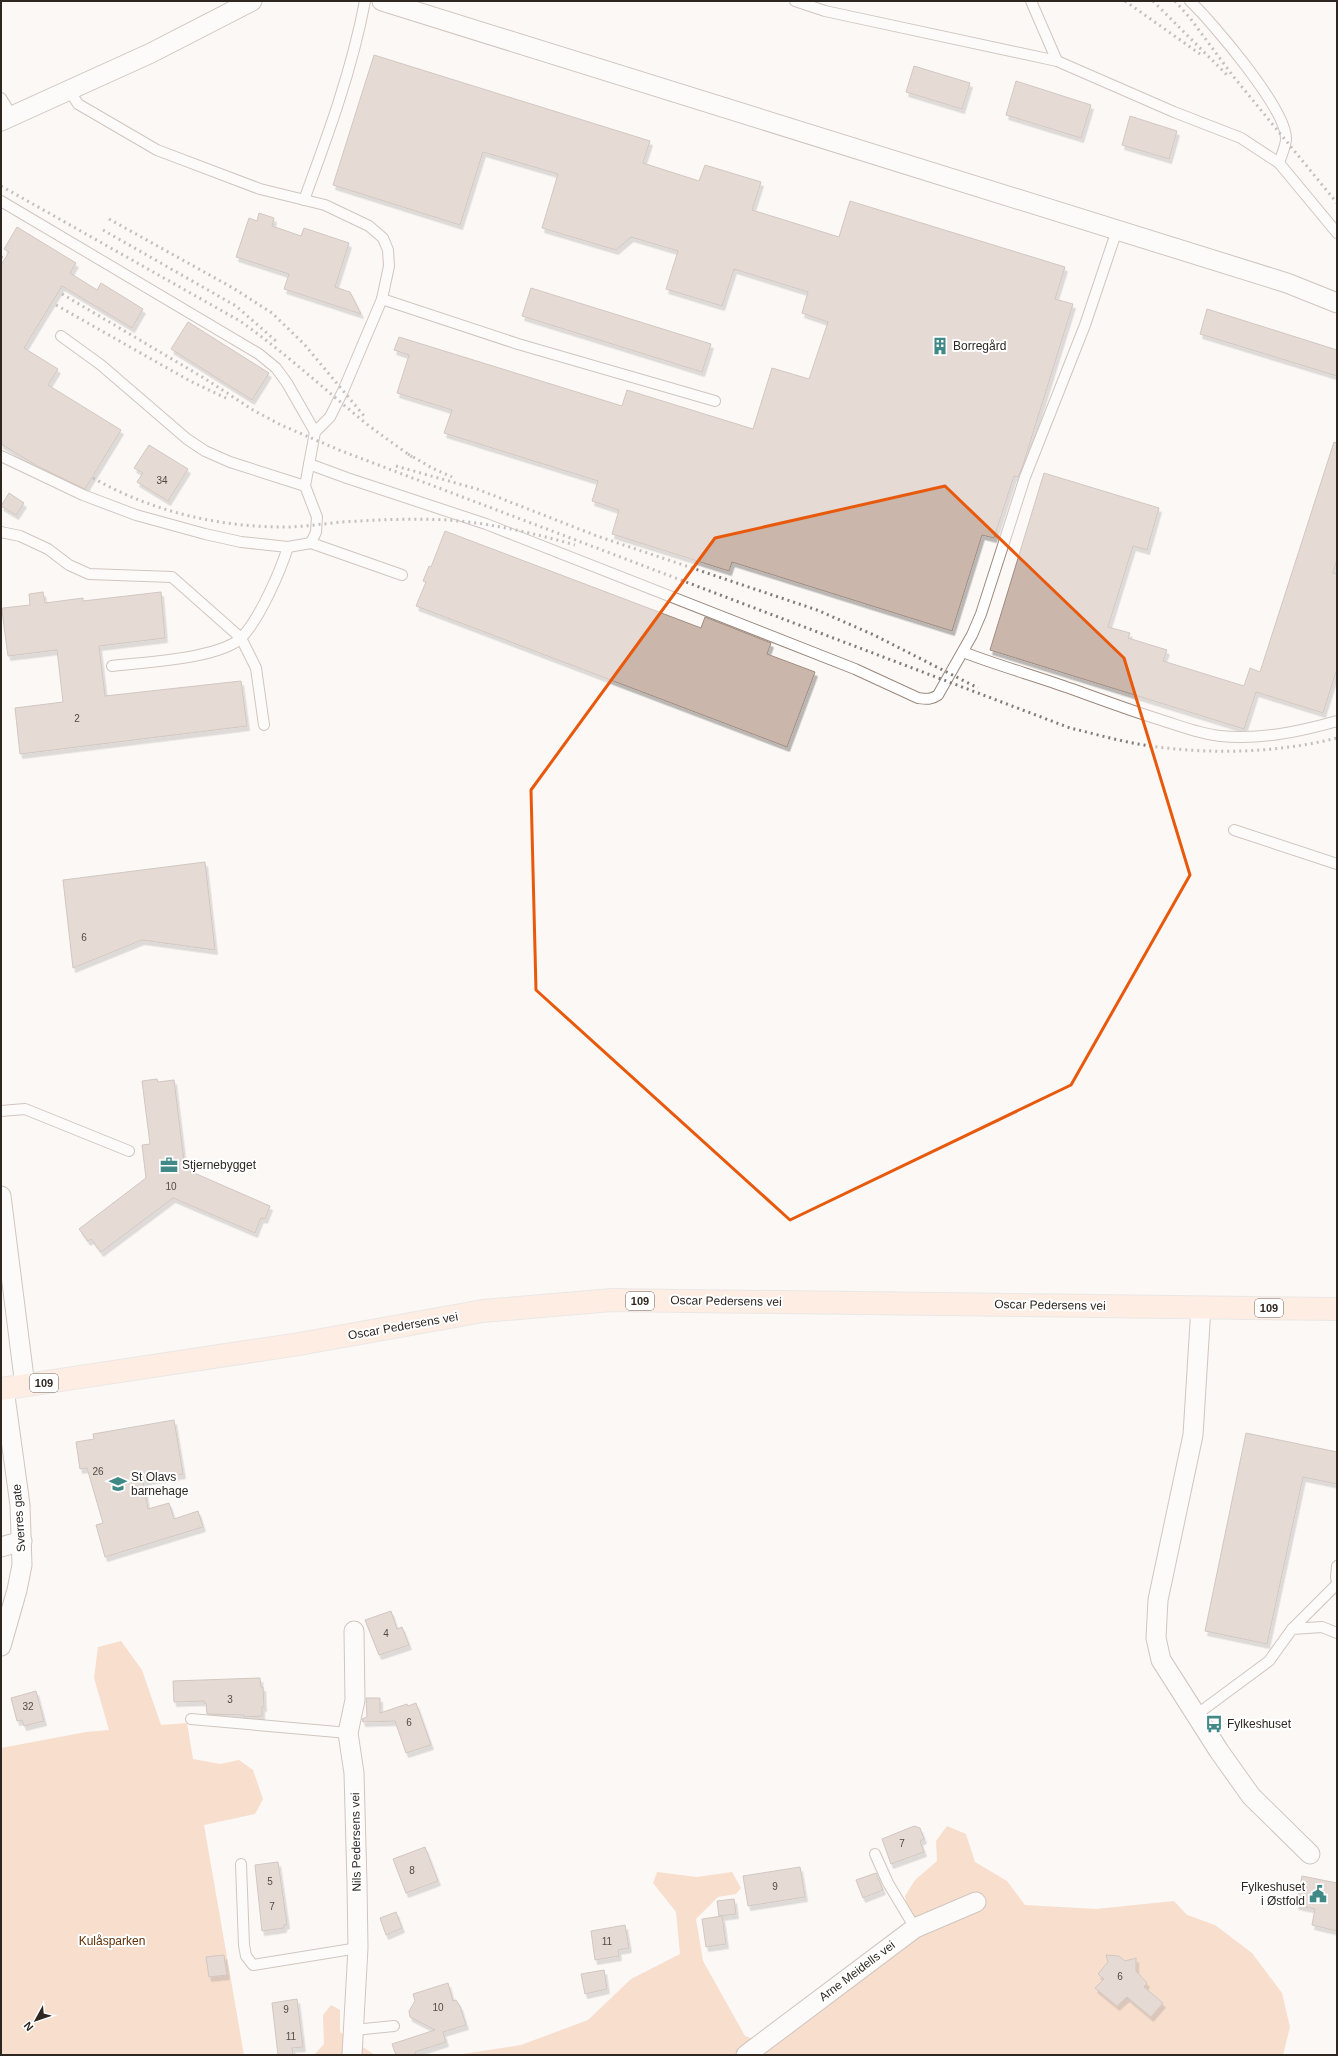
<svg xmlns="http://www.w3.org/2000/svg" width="1338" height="2056" viewBox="0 0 1338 2056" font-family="Helvetica,sans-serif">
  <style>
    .green { fill: #f3be9b }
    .building { fill: #cab6aa; stroke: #9f8c80; filter: url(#shadow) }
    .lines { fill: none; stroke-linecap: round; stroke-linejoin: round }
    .lane-casing { stroke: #9c897d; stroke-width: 12 }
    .street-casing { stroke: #9c897d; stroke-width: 21 }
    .primary-casing { stroke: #d5d4d3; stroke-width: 24 }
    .lane { stroke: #fff; stroke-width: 10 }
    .street { stroke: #fff; stroke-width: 19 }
    .primary { stroke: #fee0cd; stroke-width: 22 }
    .rail { stroke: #827d78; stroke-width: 3; stroke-dasharray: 2 4; stroke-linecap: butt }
    .marked { fill: none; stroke: #e8590c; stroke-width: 3; stroke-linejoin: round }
    .labels { text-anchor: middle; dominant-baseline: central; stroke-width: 4; stroke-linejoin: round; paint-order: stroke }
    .number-label { font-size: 10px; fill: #544a43 }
    .shield { fill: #fff; stroke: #6c6764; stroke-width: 1 }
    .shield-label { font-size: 11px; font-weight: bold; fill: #2d2621 }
    .poi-label { font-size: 12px; fill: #2d2621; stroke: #fff; text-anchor: start }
    .street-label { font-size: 12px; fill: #2d2621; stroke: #fff }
    .park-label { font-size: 12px; fill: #602e03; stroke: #fff }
  </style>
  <defs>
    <filter id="shadow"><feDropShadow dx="2.5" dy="4.5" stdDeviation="0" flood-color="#0004"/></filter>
  </defs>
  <rect width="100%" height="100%" fill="#fcf8f5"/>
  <g class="green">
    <polygon points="121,1641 142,1670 161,1725 187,1723 193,1759 220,1764 239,1760 253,1770 263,1799 255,1814 204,1825 244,2055 1,2055 1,1748 86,1732 109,1730 94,1678 98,1647"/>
    <polygon points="947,1826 966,1834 975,1862 1007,1881 1025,1905 1096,1909 1174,1901 1187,1915 1215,1925 1252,1953 1282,1993 1290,2027 1283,2055 456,2055 521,2045 588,2020 631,1979 680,1954 676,1912 653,1883 657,1872 697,1877 732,1872 741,1888 736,1894 718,1897 696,1919 703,1961 745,2036 775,2046 913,1939 905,1896 915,1880 937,1861 936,1841"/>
    <polygon points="331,2005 340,2010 340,2032 375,2055 314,2055 324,2044 323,2015"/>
  </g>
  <g class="building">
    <polygon points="374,55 650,141 643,163 699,181 705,165 761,182 752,210 839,237 850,201 1065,267 1055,299 1073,304 1023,465 1018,477 1014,476 994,538 982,535 952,631 732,562 729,571 612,534 619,510 592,501 598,481 444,433 452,410 397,393 409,355 394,350 399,337 622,406 627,390 753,429 772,368 809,379 828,322 802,313 808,292 734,269 722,306 666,289 678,251 631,237 616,250 542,228 558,174 483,152 460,225 333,185"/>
    <polygon points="914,66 970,83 962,109 906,92"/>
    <polygon points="1016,81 1091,105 1081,138 1006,115"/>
    <polygon points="1130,116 1177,131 1169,159 1122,145"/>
    <polygon points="259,213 274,218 272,226 301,236 304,228 349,243 335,287 350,292 361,314 284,289 289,274 236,257 249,218 257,221"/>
    <polygon points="17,227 76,263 70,273 97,290 101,283 143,309 132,328 62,286 24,348 58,369 48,385 121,430 85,489 39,467 1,444 1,265 9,252 4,249"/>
    <polygon points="531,288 711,344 702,372 522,316"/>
    <polygon points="1207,309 1337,350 1337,376 1200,334"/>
    <polygon points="188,322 269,373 252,400 171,349"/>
    <polygon points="1334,442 1337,443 1337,559 1333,573 1337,574 1337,669 1323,713 1256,692 1244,729 990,650 1044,473 1159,508 1147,550 1133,546 1108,627 1130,633 1128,638 1167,650 1163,661 1244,686 1250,668 1260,672"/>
    <polygon points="149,445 188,469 168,501 137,482 143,473 134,468"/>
    <polygon points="9,493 24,503 16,515 1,506"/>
    <polygon points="445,531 701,628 705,617 771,643 767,654 815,672 787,747 416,606 426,582 423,581 429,566 431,567"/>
    <polygon points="43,592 45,603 83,598 83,601 161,592 165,638 99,646 105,696 241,681 247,726 20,754 15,708 63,702 57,650 8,656 2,611 3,608 30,605 29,594"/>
    <polygon points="205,862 215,950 142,940 73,968 63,880"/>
    <polygon points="157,1079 158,1082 174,1080 185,1169 270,1206 265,1219 261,1218 255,1233 173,1198 101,1252 91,1239 88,1241 79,1229 146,1178 142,1145 150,1144 142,1081"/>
    <polygon points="174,1420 183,1474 143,1481 148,1509 169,1503 174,1519 198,1511 203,1527 105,1557 96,1525 103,1523 87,1468 80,1469 76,1442 94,1439 93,1434"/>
    <polygon points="1246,1433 1337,1452 1337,1484 1303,1477 1267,1644 1205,1631"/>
    <polygon points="391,1611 397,1629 402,1627 409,1645 379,1655 365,1620"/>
    <polygon points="260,1678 261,1687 263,1687 264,1707 262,1707 262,1716 244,1717 244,1715 207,1714 206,1703 204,1703 204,1701 174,1702 173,1681"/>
    <polygon points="36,1691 44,1721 24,1726 22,1720 17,1721 11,1698"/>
    <polygon points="366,1698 380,1698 380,1713 407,1704 408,1706 416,1703 431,1745 406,1753 395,1721 363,1722 362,1719 367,1717"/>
    <polygon points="914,1826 920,1828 924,1839 920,1841 924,1852 891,1864 882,1839"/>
    <polygon points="425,1847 438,1881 406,1893 393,1859"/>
    <polygon points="278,1862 287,1924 284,1925 284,1928 262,1931 255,1865"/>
    <polygon points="800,1867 805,1897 748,1906 743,1876"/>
    <polygon points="876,1873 883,1890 863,1898 856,1880"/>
    <polygon points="1302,1876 1337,1883 1337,1931 1312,1925 1315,1909 1296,1905"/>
    <polygon points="734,1899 736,1914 719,1916 717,1901"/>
    <polygon points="396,1912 402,1928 386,1935 380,1918"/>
    <polygon points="722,1916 726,1944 706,1947 702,1919"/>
    <polygon points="625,1925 629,1948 618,1950 619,1956 595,1960 591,1931"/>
    <polygon points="224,1955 227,1975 209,1977 206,1957"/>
    <polygon points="1106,1955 1119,1956 1125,1961 1136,1958 1136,1971 1147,1983 1144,1987 1163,2003 1151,2017 1127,1997 1117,2006 1095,1988 1104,1979 1098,1974 1108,1962"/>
    <polygon points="604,1970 607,1989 585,1994 581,1974"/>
    <polygon points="448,1983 453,2001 456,2000 460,2006 466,2025 443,2032 446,2042 415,2052 416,2055 396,2055 392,2044 435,2030 410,2017 409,2011 415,2001 413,1994"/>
    <polygon points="297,1999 303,2047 292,2048 293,2055 278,2055 272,2003"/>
  </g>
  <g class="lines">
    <g class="lane-casing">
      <g id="lane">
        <polyline points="795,1 825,11 1057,61 1174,112 1241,138 1279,163 1337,233"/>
        <polyline points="1031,1 1057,61"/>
        <path d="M1190 1C1213 23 1287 110 1286 139 1286 146 1281 156 1279 163"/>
        <polyline points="69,90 78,104 157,150 260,189 325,205 369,226 383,238 388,250 389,266 382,299 343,391 330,417 315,432 305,486 317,517 316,532 311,543"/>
        <polyline points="1,98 12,116"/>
        <path d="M304 200C328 135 352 70 365 1"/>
        <polyline points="1,201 259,354 276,368 287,383 315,432"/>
        <polyline points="382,299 518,344 715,401"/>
        <polyline points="61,336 101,365 187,439 205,451 230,462 305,486"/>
        <polyline points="1,456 83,495 136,515 205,534 241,542 288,547 311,543 402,575"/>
        <path d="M309 464 347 478 486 524 855 669 918 698C926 699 931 700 938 695L972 635 981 614 1025 477 1085 325 1117 230"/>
        <polyline points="1,532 20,536 48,549 69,565 89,574 172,577 241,638 256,668 264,725"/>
        <path d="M963 652C999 666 1036 676 1072 689 1102 700 1132 711 1161 720 1180 726 1200 734 1220 736 1260 740 1298 732 1337 721"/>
        <path d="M112 666C143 662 221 659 242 637 260 618 280 572 288 547"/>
        <polyline points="1234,830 1337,864"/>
        <polyline points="1,1111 25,1109 129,1151"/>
        <polyline points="1337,1566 1336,1577 1337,1582"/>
        <polyline points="1292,1629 1337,1584"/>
        <polyline points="1196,1715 1269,1661 1292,1629 1322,1627 1337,1633"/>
        <polyline points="191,1719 348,1733"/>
        <polyline points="875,1854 888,1883 915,1928"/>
        <polyline points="241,1864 244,1945 246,1956 253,1965 358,1948"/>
        <polyline points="354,2030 394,2026"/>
      </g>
    </g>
    <g class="street-casing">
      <g id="street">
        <polyline points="382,1 1287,283 1337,303"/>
        <polyline points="1,121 151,53 252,1"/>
        <polyline points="1,1196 25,1386"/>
        <polyline points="1201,1307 1193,1435 1158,1600 1156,1638 1161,1660 1219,1751 1251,1796 1310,1854"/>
        <polyline points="1,1547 22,1541"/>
        <polyline points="1,1646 17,1590 22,1565 20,1505 4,1389"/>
        <polyline points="352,2055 358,1948 357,1883 354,1773 348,1733 355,1700 354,1631"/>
        <polyline points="746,2055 915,1928 976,1902"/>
      </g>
    </g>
    <g class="primary-casing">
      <polyline id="primary" points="1,1389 299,1344 483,1311 612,1300 1337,1309"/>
    </g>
    <use href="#lane" class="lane"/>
    <use href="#street" class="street"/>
    <use href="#primary" class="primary"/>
    <g class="rail">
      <polyline points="1125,1 1200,54"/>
      <polyline points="1153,1 1228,76"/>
      <polyline points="1175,1 1190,18 1233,76 1337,203"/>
      <path d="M1 186 240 321C284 352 322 387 363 421 379 434 396 445 412 457"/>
      <polyline points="109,219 233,288 272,313 304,344 365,417"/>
      <polyline points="103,230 236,306 276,341"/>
      <polyline points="1,257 4,259"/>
      <path d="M62 294 204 378 253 410 281 425 339 450 1070 728C1092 733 1115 740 1138 744 1203 755 1273 754 1337 738"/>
      <polyline points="56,305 190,381 228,399"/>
      <polyline points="408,454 432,468 452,477"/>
      <polyline points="396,466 477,489 597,536 817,610 874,635 978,688"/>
      <path d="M93 478C151 511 217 527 284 527 303 527 322 524 341 522 377 520 412 518 447 520 491 523 533 533 575 545"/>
    </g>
  </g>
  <path d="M0 0H1338V2056H0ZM945 486 1124 658 1190 875 1071 1085 790 1220 536 990 531 790 715 538Z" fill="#fcf8f5" fill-opacity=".55" fill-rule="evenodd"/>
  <path class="marked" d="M945 486 1124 658 1190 875 1071 1085 790 1220 536 990 531 790 715 538Z"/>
  <defs>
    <g id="building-bare" transform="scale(1.38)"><path d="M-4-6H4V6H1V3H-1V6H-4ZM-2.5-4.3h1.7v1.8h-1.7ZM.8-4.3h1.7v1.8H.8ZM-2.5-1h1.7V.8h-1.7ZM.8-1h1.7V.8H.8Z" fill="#418986" stroke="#fff" stroke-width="2.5" paint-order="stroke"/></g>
    <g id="office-bare" transform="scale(1.38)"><path d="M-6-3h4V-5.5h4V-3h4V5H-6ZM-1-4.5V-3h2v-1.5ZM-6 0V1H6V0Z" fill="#418986" stroke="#fff" stroke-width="2.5" paint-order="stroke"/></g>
    <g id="school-bare" transform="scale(1.38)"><path d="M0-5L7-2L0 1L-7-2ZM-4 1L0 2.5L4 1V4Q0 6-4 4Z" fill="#418986" stroke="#fff" stroke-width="2.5" paint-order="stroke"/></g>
    <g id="bus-bare" transform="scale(1.38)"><path d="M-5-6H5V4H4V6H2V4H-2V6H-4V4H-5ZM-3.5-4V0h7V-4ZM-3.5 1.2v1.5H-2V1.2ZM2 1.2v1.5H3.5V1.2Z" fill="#418986" stroke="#fff" stroke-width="2.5" paint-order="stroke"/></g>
    <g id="civic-bare" transform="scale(1.38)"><path d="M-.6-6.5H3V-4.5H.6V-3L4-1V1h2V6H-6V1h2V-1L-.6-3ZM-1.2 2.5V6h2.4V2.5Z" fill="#418986" stroke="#fff" stroke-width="2.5" paint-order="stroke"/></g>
  </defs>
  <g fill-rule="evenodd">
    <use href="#building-bare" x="940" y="346"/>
    <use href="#office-bare" x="169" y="1165"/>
    <use href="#school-bare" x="118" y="1484"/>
    <use href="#bus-bare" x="1214" y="1724"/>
    <use href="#civic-bare" x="1318" y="1894"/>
  </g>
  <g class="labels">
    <g class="number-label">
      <text x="162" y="480">34</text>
      <text x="77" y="718">2</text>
      <text x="84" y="937">6</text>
      <text x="171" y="1186">10</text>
      <text x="98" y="1471">26</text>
      <text x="386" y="1633">4</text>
      <text x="230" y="1699">3</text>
      <text x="28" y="1706">32</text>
      <text x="409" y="1722">6</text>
      <text x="902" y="1843">7</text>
      <text x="412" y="1870">8</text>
      <text x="270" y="1881">5</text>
      <text x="775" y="1886">9</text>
      <text x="272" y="1906">7</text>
      <text x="607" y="1941">11</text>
      <text x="1120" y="1976">6</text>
      <text x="438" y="2007">10</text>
      <text x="286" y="2009">9</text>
      <text x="291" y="2036">11</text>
    </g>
    <g class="shield">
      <rect x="626" y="1292" width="28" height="18" rx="3"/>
      <rect x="1255" y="1299" width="28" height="18" rx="3"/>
      <rect x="30" y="1374" width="28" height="18" rx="3"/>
    </g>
    <g class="shield-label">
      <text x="640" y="1301">109</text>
      <text x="1269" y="1308">109</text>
      <text x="44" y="1383">109</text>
    </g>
    <g class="poi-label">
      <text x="953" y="346">Borregård</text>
      <text x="182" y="1165">Stjernebygget</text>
      <text x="131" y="1477">St Olavs<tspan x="131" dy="14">barnehage</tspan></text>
      <text x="1227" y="1724">Fylkeshuset</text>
      <text x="1305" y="1887" text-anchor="end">Fylkeshuset<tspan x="1305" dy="14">i Østfold</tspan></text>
    </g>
    <g class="street-label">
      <text transform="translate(726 1301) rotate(1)">Oscar Pedersens vei</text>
      <text transform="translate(1050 1305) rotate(1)">Oscar Pedersens vei</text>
      <text transform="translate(403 1326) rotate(-10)">Oscar Pedersens vei</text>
      <text transform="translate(19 1518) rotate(-94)">Sverres gate</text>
      <text transform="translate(356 1842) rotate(-91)">Nils Pedersens vei</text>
      <text transform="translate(857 1971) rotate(-37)">Arne Meidells vei</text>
    </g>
    <g class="park-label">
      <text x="112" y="1941">Kulåsparken</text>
    </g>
  </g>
  <rect width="1338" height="2056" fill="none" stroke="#2d2621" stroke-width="4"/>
  <g transform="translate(36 2020) rotate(230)" stroke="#ffffff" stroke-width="3" paint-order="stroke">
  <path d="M0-3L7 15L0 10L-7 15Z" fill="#2d2621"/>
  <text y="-6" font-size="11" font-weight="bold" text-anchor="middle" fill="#2d2621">N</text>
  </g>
</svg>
